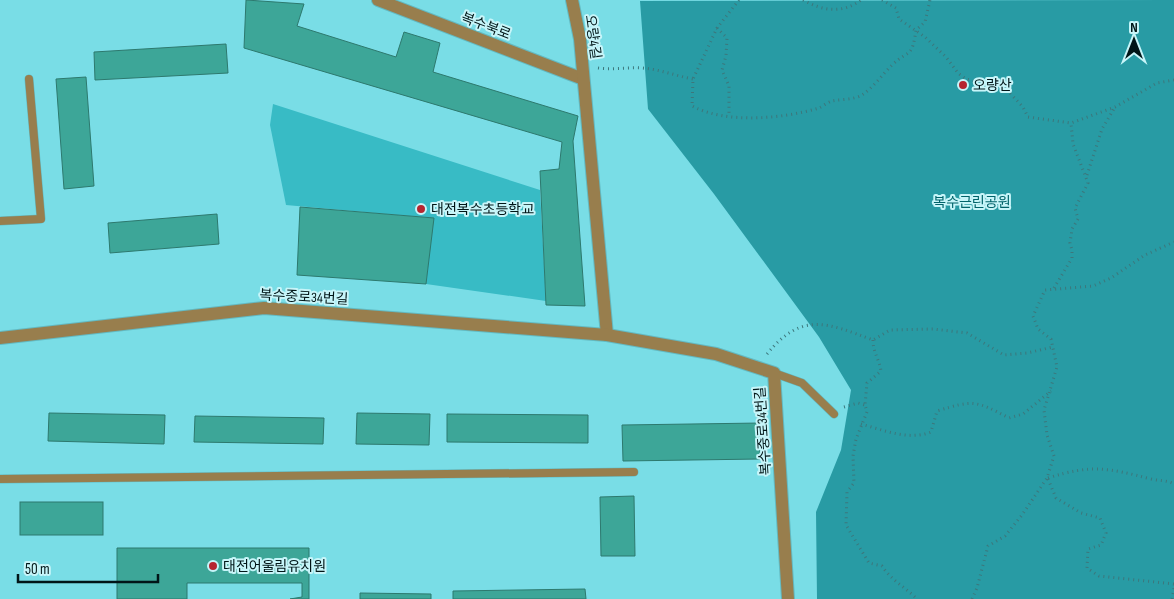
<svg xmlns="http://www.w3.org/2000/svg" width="1174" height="599" viewBox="0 0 1174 599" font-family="'Sofia Sans Condensed','Noto Sans KR',sans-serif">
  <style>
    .green { fill: #38bbc5 }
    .forest { fill: #289ba4 }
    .building { fill: #3da698; stroke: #2d796e }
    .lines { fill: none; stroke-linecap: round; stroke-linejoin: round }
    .service-casing { stroke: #63b9c1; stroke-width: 9 }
    .minor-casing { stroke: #63b9c1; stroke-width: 14 }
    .path { stroke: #3c777c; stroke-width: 3; stroke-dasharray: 1 4; stroke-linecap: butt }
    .service { stroke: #987e4d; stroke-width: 8 }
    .minor { stroke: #987e4d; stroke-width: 12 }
    .poi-dot { fill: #b62530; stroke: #c7f5f9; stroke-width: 2 }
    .labels { text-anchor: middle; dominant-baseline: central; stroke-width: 4; stroke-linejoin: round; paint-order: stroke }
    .street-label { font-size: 14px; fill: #011517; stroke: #c7f5f9 }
    .poi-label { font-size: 14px; fill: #011517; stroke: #c7f5f9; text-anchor: start }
    .park-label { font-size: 14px; fill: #00636a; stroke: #c7f5f9 }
  </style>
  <rect width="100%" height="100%" fill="#79dde6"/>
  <polygon class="green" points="273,104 540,190 546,301 426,284 431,218 286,205 270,125"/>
  <polygon class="forest" points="1174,0 1174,599 817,599 816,512 841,450 851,390 819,337 714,194 648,109 640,1"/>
  <g class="building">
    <polygon points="246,0 304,4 297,26 396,57 404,32 440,43 433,72 578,116 573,141 585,306 546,305 540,171 559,169 562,142 244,48"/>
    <polygon points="226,44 228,73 95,80 94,52"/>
    <polygon points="86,77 94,186 64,189 56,79"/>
    <polygon points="300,207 434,218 426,284 297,275"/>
    <polygon points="217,214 219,244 110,253 108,223"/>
    <polygon points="49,413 165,415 164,444 48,441"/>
    <polygon points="357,413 430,414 429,445 356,444"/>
    <polygon points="447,414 588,415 588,443 447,442"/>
    <polygon points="195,416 324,418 323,444 194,442"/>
    <polygon points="760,423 760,459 623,461 622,425"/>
    <polygon points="634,496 635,556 601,556 600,497"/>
    <rect x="20" y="502" width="83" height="33"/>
    <polygon points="117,548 309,548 309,599 290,599 302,597 302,583 187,583 187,599 117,599"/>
    <polygon points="585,589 586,599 453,599 453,591"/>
    <polygon points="360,593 431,594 431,599 360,599"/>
  </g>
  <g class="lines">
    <g class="service-casing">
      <g id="service">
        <polyline points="0,221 41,219 29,79"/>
        <polyline points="774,373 802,383 834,414"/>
        <polyline points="0,479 634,472"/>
      </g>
    </g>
    <g class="minor-casing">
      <g id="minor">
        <polyline points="378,0 583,79"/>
        <polyline points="572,0 580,39 607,335"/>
        <polyline points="0,338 264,308 607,335 716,354 774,373 788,599"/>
      </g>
    </g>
    <g class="path">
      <path d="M739 0 717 28 693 79 692 106C726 124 782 119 819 108 823 106 828 102 832 101 841 99 853 100 862 95 873 88 883 74 892 65 909 49 912 59 916 30L925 22 930 0"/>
      <path d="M803 0C823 11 842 14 861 0"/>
      <polyline points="882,0 896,8 899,19 925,37 946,57 958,73 966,79 1008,91 1023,107 1028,117 1071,123 1115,107 1157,83 1174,80"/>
      <polyline points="717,28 727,38 726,56 722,70 729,86 729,115"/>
      <path d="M598 68C613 70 627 67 642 68 659 69 676 76 693 79"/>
      <polyline points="1087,175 1102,129 1115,107"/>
      <polyline points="1054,288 1072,258 1072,250 1070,243 1072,229 1078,219 1075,208 1088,183 1073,144 1071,123"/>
      <path d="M873 340C873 352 879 359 881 371L867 383 865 405 867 412 856 439 853 456 854 483 847 492 846 525 869 563 882 566C891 580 905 587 917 599"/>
      <path d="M767 354C802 311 827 323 873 340L890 330 933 329 967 333 1004 355 1027 353 1053 347"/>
      <polyline points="844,407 858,403 865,405"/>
      <path d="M861 424C883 430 909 441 931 432L937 411C973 400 975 400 1009 418L1023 414 1051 391"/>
      <path d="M1048 478C1092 464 1108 468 1151 479 1159 481 1167 480 1174 484"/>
      <polyline points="1048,479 1056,498 1081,513 1100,518 1106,533 1101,545 1088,549 1087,568 1099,576 1174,584"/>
      <polyline points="972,599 977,588 988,546 1005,536 1022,515 1047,478 1054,456 1047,435 1044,410 1057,367 1051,339 1038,329 1033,316 1045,290 1093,286 1111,278 1145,255 1174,242"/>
      <polyline points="1172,599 1174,588"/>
    </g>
    <use href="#service" class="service"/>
    <use href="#minor" class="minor"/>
  </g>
  <g class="poi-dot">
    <circle cx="963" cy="85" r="5"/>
    <circle cx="421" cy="209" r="5"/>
    <circle cx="213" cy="566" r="5"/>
  </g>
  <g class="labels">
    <g class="street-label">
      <text transform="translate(486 26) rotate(21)">복수북로</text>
      <text transform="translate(593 37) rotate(82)">오량4길</text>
      <text transform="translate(304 297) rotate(3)">복수중로34번길</text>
      <text transform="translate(763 431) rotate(-94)">복수중로34번길</text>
    </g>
    <g class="poi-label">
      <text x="973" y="85">오량산</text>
      <text x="431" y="209">대전복수초등학교</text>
      <text x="223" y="566">대전어울림유치원</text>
    </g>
    <g class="park-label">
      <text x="972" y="202">복수근린공원</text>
    </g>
  </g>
  <g transform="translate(1134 40)" stroke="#c7f5f9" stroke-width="4" paint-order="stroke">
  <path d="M0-4L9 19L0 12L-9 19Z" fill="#011517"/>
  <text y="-8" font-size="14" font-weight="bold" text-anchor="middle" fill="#011517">N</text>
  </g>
  <path d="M18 574v8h140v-8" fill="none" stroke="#011517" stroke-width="2.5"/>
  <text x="25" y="574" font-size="15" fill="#011517" stroke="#c7f5f9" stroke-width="4" paint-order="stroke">50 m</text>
</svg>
